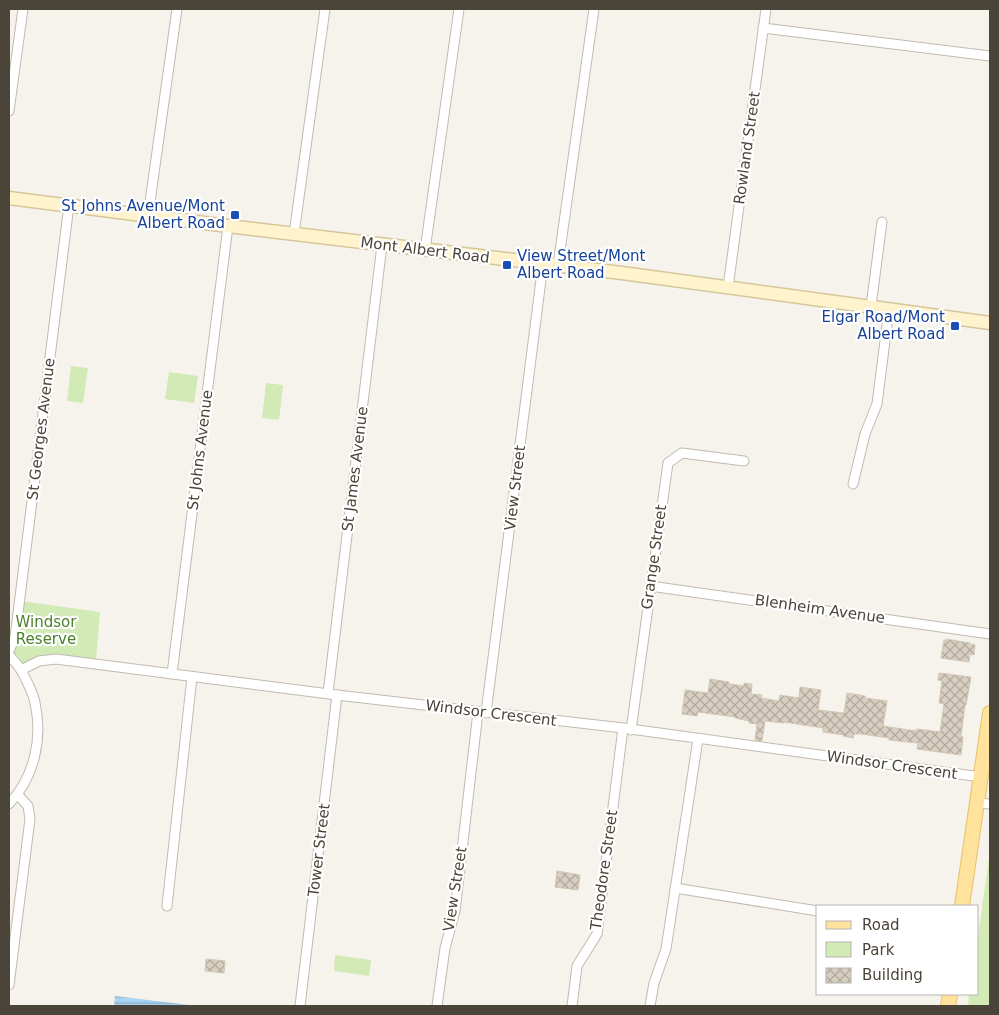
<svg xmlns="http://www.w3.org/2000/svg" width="999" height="1015" viewBox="0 0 999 1015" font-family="'DejaVu Sans',sans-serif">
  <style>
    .park { fill: #d2eab5 }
    .water { fill: url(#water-rules) }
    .building { fill: url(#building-cross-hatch); stroke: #d3c7b4 }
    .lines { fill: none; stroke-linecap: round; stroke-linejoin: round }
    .minor-casing { stroke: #c2bbae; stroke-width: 11 }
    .secondary-casing { stroke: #d6c79b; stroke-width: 15 }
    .primary-casing { stroke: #e6c16a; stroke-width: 16 }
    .minor { stroke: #fff; stroke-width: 9 }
    .secondary { stroke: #fff3cd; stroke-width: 12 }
    .primary { stroke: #ffe39c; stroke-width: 14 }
    .transit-dot { fill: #1a4fb4; stroke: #fff; stroke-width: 2 }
    .labels { text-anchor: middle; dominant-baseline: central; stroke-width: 4.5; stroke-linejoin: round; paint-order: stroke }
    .street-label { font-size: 15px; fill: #4b4439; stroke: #fff }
    .transit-label { font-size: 15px; fill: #164399; stroke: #fff; text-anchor: end }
    .park-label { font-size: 15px; fill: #4a7f2a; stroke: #fff }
  </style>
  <defs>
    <pattern id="water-rules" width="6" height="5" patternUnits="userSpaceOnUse" patternTransform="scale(1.25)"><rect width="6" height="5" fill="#a9d4f2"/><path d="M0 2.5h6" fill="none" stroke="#8caec5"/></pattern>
    <pattern id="building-cross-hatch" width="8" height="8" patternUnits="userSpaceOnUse" patternTransform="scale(1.25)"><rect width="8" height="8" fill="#d8cfc1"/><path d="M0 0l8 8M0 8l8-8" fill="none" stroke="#b1aa9e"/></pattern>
  </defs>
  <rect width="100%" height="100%" fill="#f6f3ec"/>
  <g class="park">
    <polygon points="71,366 88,368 83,403 67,401"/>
    <polygon points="169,372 198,376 194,403 165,399"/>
    <polygon points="266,383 283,385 279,420 262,418"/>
    <polygon points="21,601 100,612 96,661 58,657 21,668 11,653"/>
    <polygon points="990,851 990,1006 968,1006 969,994 978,994 978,937"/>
    <polygon points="335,955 371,960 369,976 334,971"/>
  </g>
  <polygon class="water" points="115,996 198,1006 114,1006"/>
  <g class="building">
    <polygon points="946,639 970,643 970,644 975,645 974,655 970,654 969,662 941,658 944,640 946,641"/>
    <polygon points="939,673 971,677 966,705 965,705 961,736 963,737 961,755 917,749 918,743 889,740 889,738 861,734 854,734 853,738 843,736 844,735 823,732 823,728 784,722 784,723 765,721 762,741 755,740 757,724 749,723 749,721 735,718 735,717 698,712 697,716 682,714 685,690 708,693 710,679 729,682 729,684 744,686 744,683 752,684 751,694 762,695 761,698 779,701 780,695 799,698 800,687 821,690 818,710 844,713 847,693 865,696 865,698 887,701 883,726 916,731 917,729 940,732 944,704 939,703 942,681 938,680"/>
    <polygon points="557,871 580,875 578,890 555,887"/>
    <polygon points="206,959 225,961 224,973 205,971"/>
  </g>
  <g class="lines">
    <g class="minor-casing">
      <g id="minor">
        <polyline points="763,28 990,56"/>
        <polyline points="9,111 23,9"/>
        <polyline points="148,216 177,9"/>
        <polyline points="294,234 325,9"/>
        <polyline points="425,250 459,9"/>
        <polyline points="558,265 594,9"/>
        <polyline points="728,287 766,9"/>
        <polyline points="871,306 882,222"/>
        <polyline points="853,484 865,434 877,404 889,309"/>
        <polyline points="650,586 990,634"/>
        <polyline points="9,651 15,637 69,205"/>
        <path d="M9 655C13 660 18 665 21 670 25 677 34 695 35 703 43 739 34 778 9 804"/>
        <polyline points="21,670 39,661 56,659 337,695 623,728 981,777"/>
        <polyline points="172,674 228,226"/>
        <polyline points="328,693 382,245"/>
        <polyline points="486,713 543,264"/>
        <polyline points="631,730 668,463 682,453 744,461"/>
        <polyline points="977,803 990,804"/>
        <polyline points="675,888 818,911"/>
        <polyline points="167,906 192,677"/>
        <polyline points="9,985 30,819 28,806 18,795"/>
        <polyline points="300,1006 337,695"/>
        <polyline points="437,1006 445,948 455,911 478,712"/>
        <polyline points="572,1006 577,966 597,934 623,728"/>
        <polyline points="650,1006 654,983 666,949 698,739"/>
      </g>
    </g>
    <g class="secondary-casing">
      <polyline id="secondary" points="9,198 228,226 622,273 990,323"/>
    </g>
    <g class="primary-casing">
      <g id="primary">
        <polyline points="962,906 990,713"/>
        <polyline points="948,1006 950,994"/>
      </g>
    </g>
    <use href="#minor" class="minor"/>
    <use href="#secondary" class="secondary"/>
    <use href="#primary" class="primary"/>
  </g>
  <g class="transit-dot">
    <rect x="230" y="210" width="10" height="10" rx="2.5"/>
    <rect x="502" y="260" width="10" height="10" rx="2.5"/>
    <rect x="950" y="321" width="10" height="10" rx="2.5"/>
  </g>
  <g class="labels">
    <g class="street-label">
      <text transform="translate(747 148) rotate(-82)">Rowland Street</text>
      <text transform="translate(425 250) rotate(7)">Mont Albert Road</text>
      <text transform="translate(41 429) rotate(-83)">St Georges Avenue</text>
      <text transform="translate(200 450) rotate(-83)">St Johns Avenue</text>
      <text transform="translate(355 469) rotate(-83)">St James Avenue</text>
      <text transform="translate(515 488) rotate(-83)">View Street</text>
      <text transform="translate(654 557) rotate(-82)">Grange Street</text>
      <text transform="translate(820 609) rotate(8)">Blenheim Avenue</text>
      <text transform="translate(491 713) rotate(7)">Windsor Crescent</text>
      <text transform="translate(892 765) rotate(8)">Windsor Crescent</text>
      <text transform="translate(319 850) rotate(-83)">Tower Street</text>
      <text transform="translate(604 870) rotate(-82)">Theodore Street</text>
      <text transform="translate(455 889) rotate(-81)">View Street</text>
    </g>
    <g class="transit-label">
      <text x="225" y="206">St Johns Avenue/Mont<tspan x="225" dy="17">Albert Road</tspan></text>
      <text x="517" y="256" text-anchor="start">View Street/Mont<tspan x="517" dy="17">Albert Road</tspan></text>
      <text x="945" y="317">Elgar Road/Mont<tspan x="945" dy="17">Albert Road</tspan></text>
    </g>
    <g class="park-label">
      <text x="46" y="622">Windsor<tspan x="46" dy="17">Reserve</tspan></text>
    </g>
  </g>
  <rect width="999" height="1015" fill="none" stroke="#4b4439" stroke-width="20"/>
  <rect x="816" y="905" width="162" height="90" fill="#ffffff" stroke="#b7b4b0"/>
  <rect x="826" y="921" width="25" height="8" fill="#ffe39c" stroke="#b7b4b0"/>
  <text x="862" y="930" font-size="15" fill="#4b4439">Road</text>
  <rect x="826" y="942" width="25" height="15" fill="#d2eab5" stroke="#b7b4b0"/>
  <text x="862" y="955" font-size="15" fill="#4b4439">Park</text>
  <rect x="826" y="968" width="25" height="15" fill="url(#building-cross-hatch)" stroke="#b7b4b0"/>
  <text x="862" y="980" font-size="15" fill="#4b4439">Building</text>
</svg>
